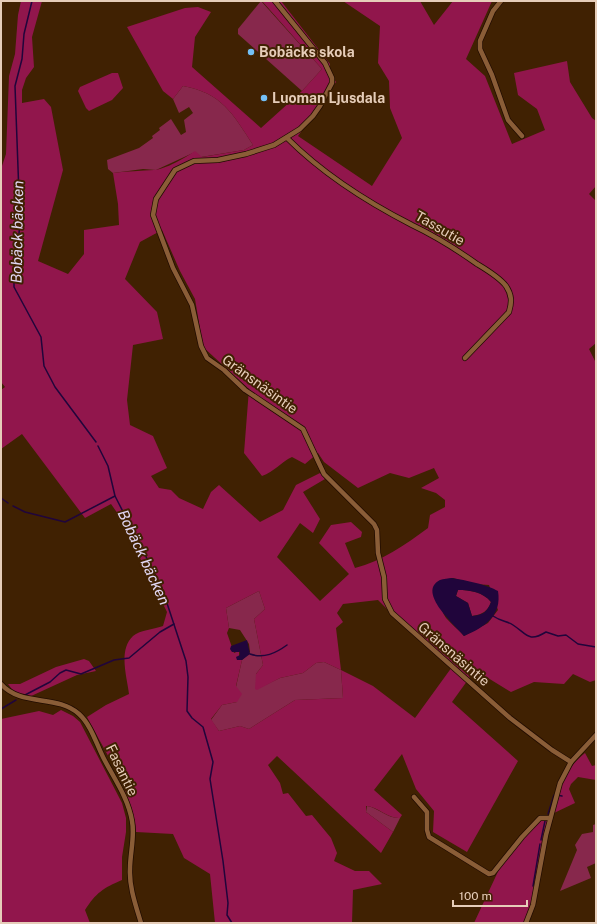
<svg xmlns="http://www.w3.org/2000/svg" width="597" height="924" viewBox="0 0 597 924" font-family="'Public Sans',sans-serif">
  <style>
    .green { fill: #87284c }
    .forest { fill: #91164c; fill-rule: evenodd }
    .water { fill: #20053b; fill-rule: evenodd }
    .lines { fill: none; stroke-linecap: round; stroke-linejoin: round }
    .stream { stroke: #20053b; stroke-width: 1.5 }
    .street-casing { stroke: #210c00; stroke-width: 6 }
    .street { stroke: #8a5d37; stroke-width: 4.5 }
    .poi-dot { fill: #74c0f6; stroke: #402102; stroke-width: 1.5 }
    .labels { text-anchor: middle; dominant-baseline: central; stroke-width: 4; stroke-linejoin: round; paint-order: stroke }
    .poi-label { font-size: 14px; font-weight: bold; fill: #e6cdb9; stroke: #402102; text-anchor: start }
    .street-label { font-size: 14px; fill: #e6cdb9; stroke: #402102 }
    .water-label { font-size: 15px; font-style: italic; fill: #e1d7f3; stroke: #402102 }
  </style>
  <rect width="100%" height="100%" fill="#402102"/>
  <g class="green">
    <polygon points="261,1 322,69 302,91 238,34 238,29"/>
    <path d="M183 86C222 93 233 114 253 145L244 150 201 157 195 152 156 170 143 169 113 173 108 169 107 160 139 148 153 138 152 136 160 130 159 128 171 119 181 135 186 132 184 120 193 113 189 107 179 113 173 99Z"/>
    <polygon points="259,591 265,609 254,619 263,665 256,674 257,689 280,678 303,673 316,663 324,662 341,670 343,698 295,700 249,729 240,726 219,731 211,720 222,705 237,702 236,687 242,660 250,652 249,644 240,630 229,628 226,608"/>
    <path d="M367 806C379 808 388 819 400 818L393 832 366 812Z"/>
    <polygon points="596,824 596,863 587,867 591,878 560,891 577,850 575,845 582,834 593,832 593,825"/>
  </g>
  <g class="forest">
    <path d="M21 1H42L32 37 34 67 26 78 22 90V103L44 99 51 107 63 170 38 261 68 274 84 254V230L119 225 118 204 113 173C127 171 141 171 154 170 166 169 185 158 195 151L202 157 244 150 253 145C233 114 222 93 183 86L173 99 163 91 127 27 185 8 198 7 211 12 195 37 192 67 261 128 302 91 322 69 262 1H281L330 64V73L336 82 298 136 372 186 402 138 390 108 389 81 378 63 380 26 343 1H420L434 25 453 1H492L466 59 485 76 512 144 545 130 537 109 518 95 514 73 567 61 570 82 592 118 596 121V186L589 194 596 201V343L589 349 596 363V680L590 682 573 674 564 684 534 682 511 692 475 670 452 702 518 761 467 852 433 832 434 811 416 789 402 754 374 790 402 815 400 818C388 819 379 807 366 806V812L393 832 381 853 277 756 268 765 280 783 283 794 288 793 306 816 312 815 331 838 337 853 334 861 355 871H369L382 884 353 890 352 923H215L210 874 184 858 173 834 136 832C135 798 103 748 87 717L106 705 129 694C127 677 118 650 133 636 140 630 155 629 163 626L167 612 118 514 111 504 85 518 22 434 1 449V390L5 387 1 382V169L6 154 9 76 15 54 18 15ZM162 230 180 271 195 299 203 347 249 389 244 453 262 476C274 472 281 462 292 457L305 464 318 453 324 462 358 488 390 473 409 478 434 468 439 478 421 488 436 493 445 500V507L430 515 428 528C405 545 382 561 355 568L345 543 361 537 362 532 351 522 331 525 319 543 349 574 320 601 277 557 300 523 313 533 320 519 303 492 325 479 320 473 296 485 283 510 260 522 219 485 211 492 203 509 179 498 171 490 159 488 151 476 167 468 153 436 130 425 127 400 133 345 163 339 157 312 125 279 140 242ZM453 578 475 584 489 585 498 610 488 623 464 636C458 629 451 624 446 618 439 609 441 591 439 581ZM259 591 265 609 254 619 263 665 256 674 255 689 257 690 280 678 303 673 316 663 324 662 341 670 343 698 295 700 249 729 240 726 219 731 211 719 222 705 237 702 242 694 236 686 242 660H239V651L234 653 227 633 229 628 226 608ZM378 600 405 627 452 667 415 718 373 686 341 670 336 628 343 622 337 613 343 604Z"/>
    <polygon points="112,73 118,73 123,88 112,100 89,111 86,108 78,91 80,87"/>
    <path d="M458 590C470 590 483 592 491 602 487 612 483 614 472 616L468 603 456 596Z"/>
    <polygon points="84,659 89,661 96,671 77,675 29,697 14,692 8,684 20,684 56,667"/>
    <path d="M61 710 73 716 80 722 122 803 126 818V832L122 857V880C103 888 96 893 85 910L90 923H1V719L39 711 53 715Z"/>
    <path d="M585 753 592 766 596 765V780L578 777 571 784 569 789 575 803 554 813C561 787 563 771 585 753Z"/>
    <polygon points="540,818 550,818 533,905 526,923 474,923 502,863"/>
  </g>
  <g class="water">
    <path d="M452 578C465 580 488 585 498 591 502 616 485 627 464 636 456 626 416 592 440 580 443 579 449 578 452 578ZM458 590C470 590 483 592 491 602 487 612 483 615 472 616L468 603 456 596Z"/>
    <polygon points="247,640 250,654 242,660 237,660 236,657 240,655 240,652 232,652 230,649 231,646"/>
  </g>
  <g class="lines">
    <g class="stream">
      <polyline points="32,1 24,34 22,59 15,86 20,222 18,245 14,254 14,287 41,337 44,366 55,387 96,442"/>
      <polyline points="98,446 108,466 115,496 162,588 186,661 188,677 187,711 192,718 203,727 213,762 210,779 223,861 228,903 227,915 232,923"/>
      <polyline points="1,498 8,503"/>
      <polyline points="13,506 25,512 65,522 115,496"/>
      <path d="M493 616C502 622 507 621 513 625 527 634 528 643 546 632L558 636 566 635 578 644 596 647"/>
      <path d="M250 654C264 659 276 653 287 645"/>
      <polyline points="25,695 50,682 60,673 66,670 81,674 114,660 129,658 160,632 174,624"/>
      <polyline points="1,709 16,700"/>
      <polyline points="557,795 562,796"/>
      <polyline points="548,814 554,795"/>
      <polyline points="541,840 545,821"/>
      <polyline points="533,886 540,844"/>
    </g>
    <g class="street-casing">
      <g id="street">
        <polyline points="275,1 325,63 332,78 332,83 320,106 313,116 300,129 274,145 246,154 218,160 194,161 175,170 156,199 153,215 173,268 192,305 201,346 207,358 224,370 245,390 303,429 324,474 374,524 377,530 378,553 384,577 385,599 392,613 510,718 552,750 571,762"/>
        <polyline points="501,1 493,11 480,41 480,49 492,75 508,120 522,136"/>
        <path d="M287 138C323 174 367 202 412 225 435 236 456 249 477 264 487 270 499 277 506 286 512 295 512 302 509 312L465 358"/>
        <path d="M1 684C21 707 57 694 79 714 91 725 96 743 103 757 113 777 128 797 132 821 135 837 130 853 130 869 129 887 136 906 141 923"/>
        <polyline points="414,797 427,812 427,830 429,837 489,874 493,873 522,837 540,818 550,818"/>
        <polyline points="526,923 533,905 546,835 560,783 571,762 596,735"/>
      </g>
    </g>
    <use href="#street" class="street"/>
  </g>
  <g class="poi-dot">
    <circle cx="251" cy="52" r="4"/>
    <circle cx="264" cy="98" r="4"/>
  </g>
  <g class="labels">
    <g class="poi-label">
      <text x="259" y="52">Bobäcks skola</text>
      <text x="272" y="98">Luoman Ljusdala</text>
    </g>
    <g class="street-label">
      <text transform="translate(440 228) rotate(30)">Tassutie</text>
      <text transform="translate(260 384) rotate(36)">Gränsnäsintie</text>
      <text transform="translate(454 654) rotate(41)">Gränsnäsintie</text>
      <text transform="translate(122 770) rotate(64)">Fasantie</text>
    </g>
    <g class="water-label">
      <text transform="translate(17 232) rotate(-89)">Bobäck bäcken</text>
      <text transform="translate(144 557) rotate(65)">Bobäck bäcken</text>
    </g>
  </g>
  <rect width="597" height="924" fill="none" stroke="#e6cdb9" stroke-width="4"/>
  <path d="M453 900v6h74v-6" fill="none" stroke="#e6cdb9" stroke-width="2"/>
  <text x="459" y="900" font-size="12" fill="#e6cdb9" stroke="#402102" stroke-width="3" paint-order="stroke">100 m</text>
</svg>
